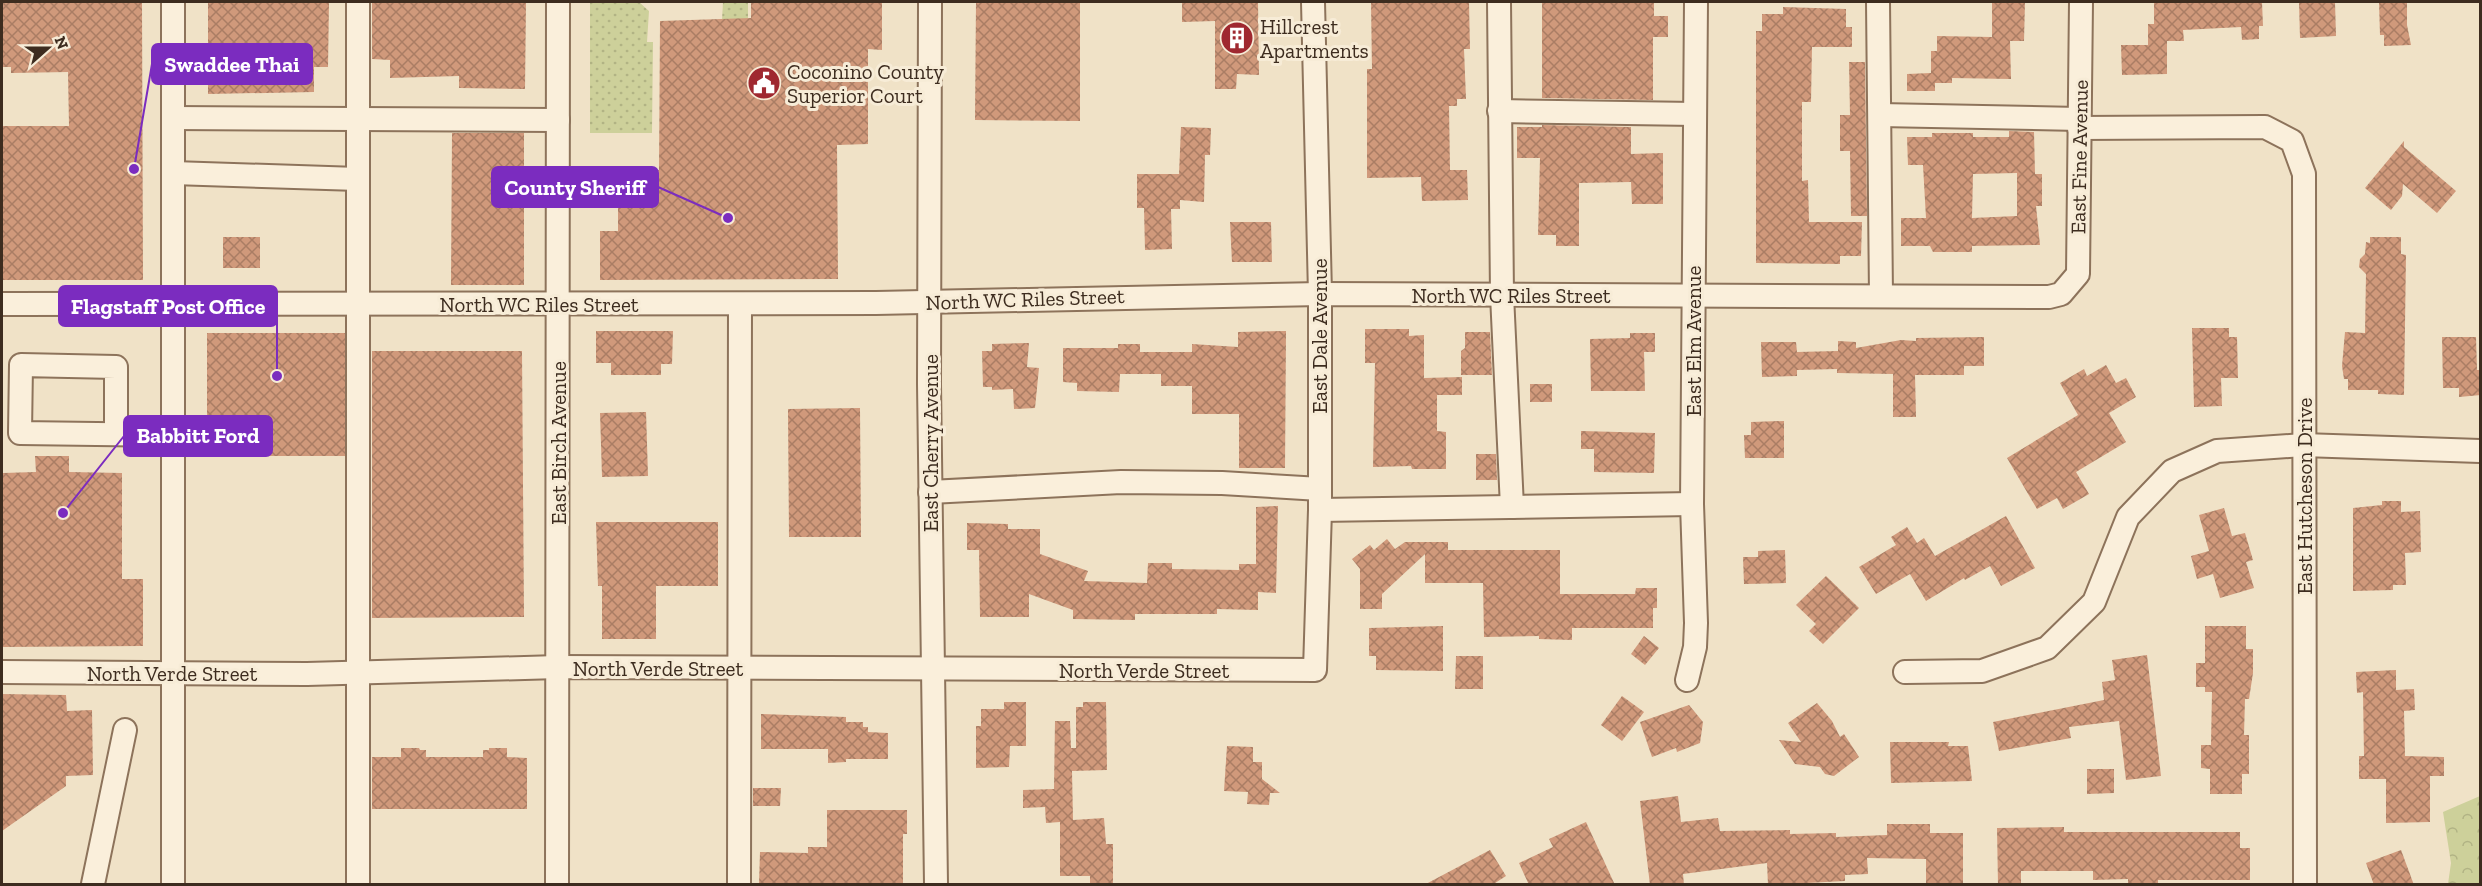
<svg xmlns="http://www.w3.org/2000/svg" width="2482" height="886" viewBox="0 0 2482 886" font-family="'Zilla Slab',serif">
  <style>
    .grass { fill: url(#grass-dots) }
    .forest { fill: url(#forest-crowns) }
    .building { fill: url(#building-cross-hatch); fill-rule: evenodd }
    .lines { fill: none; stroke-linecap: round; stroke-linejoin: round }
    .minor-casing { stroke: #8d735b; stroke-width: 26 }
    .minor { stroke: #faefdb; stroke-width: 22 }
    .labels { text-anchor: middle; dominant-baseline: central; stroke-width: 6; stroke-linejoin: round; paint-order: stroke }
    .poi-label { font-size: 21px; fill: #3d2c1f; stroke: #f7ecd7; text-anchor: start }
    .street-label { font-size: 21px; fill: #3d2c1f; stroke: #f7ecd7 }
    .leader { fill: none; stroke: #7b2cbf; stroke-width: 2 }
    .callout-dot { fill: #7b2cbf; stroke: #f7ecd7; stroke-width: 2 }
    .callout { fill: #7b2cbf; stroke: #7b2cbf; stroke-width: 2 }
    .callout-label { font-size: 22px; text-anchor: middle; font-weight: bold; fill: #fff }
  </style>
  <defs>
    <pattern id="grass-dots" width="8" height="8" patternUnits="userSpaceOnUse" patternTransform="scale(1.5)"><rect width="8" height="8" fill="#cdd09a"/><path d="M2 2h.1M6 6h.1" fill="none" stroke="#b1b384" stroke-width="1.8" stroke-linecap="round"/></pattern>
    <pattern id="forest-crowns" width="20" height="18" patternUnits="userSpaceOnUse" patternTransform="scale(1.5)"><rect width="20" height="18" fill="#cdd09a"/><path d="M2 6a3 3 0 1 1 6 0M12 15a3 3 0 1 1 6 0" fill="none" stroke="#b1b384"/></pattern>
    <pattern id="building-cross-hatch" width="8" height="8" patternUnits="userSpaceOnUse" patternTransform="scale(1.5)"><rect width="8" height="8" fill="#d0997b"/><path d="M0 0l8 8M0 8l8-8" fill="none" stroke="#aa7d64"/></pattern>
  </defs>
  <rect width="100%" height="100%" fill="#f0e2c7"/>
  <g class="grass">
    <polygon points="590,2 639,2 649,11 647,42 653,42 652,133 590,133"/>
    <polygon points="723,2 748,2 748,31 722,20"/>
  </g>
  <polygon class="forest" points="2480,796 2480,884 2448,884 2451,863 2443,812"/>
  <g class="building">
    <polygon points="2,2 142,2 143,280 2,280 2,126 69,126 68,72 11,73 11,67 2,67"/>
    <polygon points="208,2 329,2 328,67 314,67 314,92 208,94"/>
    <polygon points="372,2 526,2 525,89 459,88 459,76 390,78 390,60 372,59"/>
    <polygon points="751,2 882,2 882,50 868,49 868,144 837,145 838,279 600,280 600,231 618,231 618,170 659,170 660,21 751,18"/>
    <polygon points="976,2 1080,2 1080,121 975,120"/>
    <polygon points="1182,2 1258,2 1259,75 1237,74 1236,89 1215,89 1215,21 1182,22"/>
    <polygon points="1371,2 1469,2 1470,49 1464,49 1466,99 1457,99 1457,106 1449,106 1450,170 1467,170 1468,200 1422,201 1421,177 1367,178 1367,69 1372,69"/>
    <polygon points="1542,2 1654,2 1654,16 1668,16 1668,37 1653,37 1653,100 1542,98"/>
    <polygon points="1992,2 2025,2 2024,41 2010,41 2011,79 1952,78 1952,83 1935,83 1935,91 1907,91 1907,74 1931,73 1931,51 1937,51 1937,36 1992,37"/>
    <polygon points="2154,2 2262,2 2263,26 2259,26 2259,39 2242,40 2241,27 2183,30 2184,41 2167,41 2167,74 2122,75 2121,45 2148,45 2148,24 2154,24"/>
    <polygon points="2299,2 2335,2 2336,36 2300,38"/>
    <polygon points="2379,2 2407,2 2407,25 2411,45 2384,46 2384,35 2380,35"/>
    <polygon points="1783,7 1846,9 1846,27 1852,27 1852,47 1812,47 1811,102 1802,102 1802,181 1808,180 1809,222 1862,222 1861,256 1840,256 1840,264 1756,263 1756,31 1762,31 1762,14 1783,14"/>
    <polygon points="1849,62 1865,62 1867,216 1851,216 1850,151 1840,151 1840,115 1850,115"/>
    <polygon points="1542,125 1631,127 1631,154 1663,153 1663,204 1632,204 1631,182 1579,183 1579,246 1556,246 1556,235 1538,235 1540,158 1517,158 1517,127 1542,127"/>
    <polygon points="1181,127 1211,128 1210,155 1205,155 1204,202 1180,200 1180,209 1171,209 1172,249 1145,250 1144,208 1137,208 1137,174 1179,174"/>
    <path d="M2009 131 2034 132 2035 174H2042V206H2036L2040 245 1972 246V252H1933L1930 246H1901V218H1926L1923 165H1908L1907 137H1932V133H1973V137H2009ZM2017 173V216L1972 218 1973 174Z"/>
    <polygon points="452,133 524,133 524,285 451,285"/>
    <polygon points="2404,141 2404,147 2456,191 2437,213 2403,184 2402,196 2391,210 2365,188"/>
    <polygon points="1230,222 1271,222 1272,262 1232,262"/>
    <rect x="223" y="237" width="37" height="31"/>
    <polygon points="2370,237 2401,237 2401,254 2406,255 2404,395 2378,394 2378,390 2348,390 2348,379 2344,379 2342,366 2345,332 2365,333 2366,274 2359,267 2360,259 2365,254 2366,242 2370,243"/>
    <polygon points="2192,328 2229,328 2229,337 2237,337 2238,378 2221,378 2222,406 2194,407"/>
    <polygon points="1365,329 1409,329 1409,336 1424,335 1424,378 1462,377 1462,395 1437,395 1437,431 1446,432 1446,469 1412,469 1411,466 1373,467 1375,363 1365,363"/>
    <polygon points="596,331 673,331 672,364 661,364 661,375 611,375 611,363 596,363"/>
    <polygon points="1286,331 1285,468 1239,468 1239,414 1192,414 1192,386 1161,386 1161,374 1120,374 1119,392 1077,391 1077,383 1063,382 1063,348 1118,348 1118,344 1140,344 1140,352 1192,352 1192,344 1238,347 1238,332"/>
    <polygon points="1465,332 1490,332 1492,375 1461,375 1461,351 1465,348"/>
    <polygon points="207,333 345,333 345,456 234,456 233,450 216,450 216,420 207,420"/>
    <polygon points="1630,333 1655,333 1655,352 1644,352 1645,391 1591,391 1590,339 1630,338"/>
    <polygon points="1984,337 1984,366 1964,366 1964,375 1915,375 1916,417 1893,417 1893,374 1837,373 1837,369 1797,370 1797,376 1762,377 1761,342 1796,342 1797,352 1838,351 1838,341 1856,342 1856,348 1901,340 1916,341 1916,338"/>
    <polygon points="2442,337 2476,337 2477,370 2481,370 2481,395 2459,397 2459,388 2443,388"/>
    <polygon points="1029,343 1027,367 1039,368 1035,408 1014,409 1013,389 992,390 992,387 983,387 982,351 992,351 992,344"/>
    <polygon points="372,351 522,351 524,617 372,618"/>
    <polygon points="2106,365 2116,383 2126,378 2136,397 2109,413 2126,442 2076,472 2089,494 2063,509 2057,498 2037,509 2007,458 2078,415 2060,383 2084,369 2087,376"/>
    <rect x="1530" y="384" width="22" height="18"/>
    <polygon points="860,408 861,537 789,537 788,409"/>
    <polygon points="646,412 648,476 602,477 600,413"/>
    <polygon points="1784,421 1784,458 1745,458 1744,435 1751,435 1751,422"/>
    <polygon points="1581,431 1655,433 1654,473 1594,472 1594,449 1581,449"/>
    <polygon points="1476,454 1496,454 1497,480 1476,480"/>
    <polygon points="35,456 69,456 69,472 122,473 122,579 143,579 143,646 2,647 3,473 36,472"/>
    <polygon points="2382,501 2401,501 2401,512 2420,511 2421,552 2405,553 2406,585 2393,585 2393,590 2353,591 2353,508 2382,505"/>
    <polygon points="1278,506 1276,593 1258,592 1258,610 1217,609 1217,614 1135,614 1135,620 1073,619 1073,610 1029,594 1029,617 980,617 979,550 967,550 967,523 1008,524 1008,529 1040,529 1040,554 1088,571 1084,581 1147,583 1148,563 1172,563 1172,569 1239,570 1239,564 1256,564 1256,507"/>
    <polygon points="2224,508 2232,536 2245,533 2253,560 2246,562 2254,588 2220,598 2213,574 2197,579 2191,556 2209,551 2199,515"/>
    <polygon points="2006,516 2035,568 2001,586 1990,566 1965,580 1964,578 1926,601 1910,574 1876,594 1859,567 1896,545 1891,537 1907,527 1917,543 1924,538 1935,556"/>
    <polygon points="596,522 718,522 718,586 656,586 656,639 602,639 602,586 598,586"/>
    <polygon points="1387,539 1395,549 1405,542 1448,542 1448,550 1560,550 1560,594 1635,594 1636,588 1657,588 1657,608 1653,608 1653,628 1572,628 1572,640 1539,639 1539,636 1484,637 1483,583 1425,583 1425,554 1382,594 1382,609 1360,609 1360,569 1352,559 1370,545 1374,550"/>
    <polygon points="1785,550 1786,583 1744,584 1743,557 1758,557 1758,551"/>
    <polygon points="1826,576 1859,608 1823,644 1809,631 1816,624 1796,605"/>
    <polygon points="1443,626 1443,671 1376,670 1376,656 1369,656 1369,628"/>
    <polygon points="2205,626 2246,626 2246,649 2253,649 2253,673 2249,699 2245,699 2244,735 2249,735 2249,774 2242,774 2242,794 2210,794 2210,769 2201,768 2201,745 2211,745 2212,692 2205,692 2205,687 2196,687 2196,663 2205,663"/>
    <polygon points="1644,636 1659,648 1645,665 1631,654"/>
    <polygon points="2147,655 2161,776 2126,780 2119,721 2069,727 2071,738 1999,751 1993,722 2104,700 2102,682 2115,680 2112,660"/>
    <polygon points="1456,656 1483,656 1483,689 1455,689"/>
    <polygon points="2396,670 2396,690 2414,689 2415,710 2404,711 2405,756 2444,757 2444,776 2430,776 2430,822 2386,823 2386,779 2359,779 2359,756 2364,756 2363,692 2357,693 2356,672"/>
    <polygon points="2,694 66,695 67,711 92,710 93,775 66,776 66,786 2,831"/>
    <polygon points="1622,696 1644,712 1622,741 1601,725"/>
    <polygon points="1004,702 1026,702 1026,746 1010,746 1009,767 976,768 976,726 981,726 981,709 1004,709"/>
    <polygon points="1083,702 1106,702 1107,770 1072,771 1073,820 1104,818 1106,844 1113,844 1113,885 1090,885 1090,876 1060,876 1060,822 1046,823 1045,807 1023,808 1023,790 1054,789 1055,721 1070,721 1071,748 1076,748 1076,707 1083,707"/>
    <polygon points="1817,703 1832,721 1840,737 1844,734 1859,757 1834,776 1825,774 1820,767 1795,764 1779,740 1801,742 1788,723"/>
    <polygon points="1689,705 1703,722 1700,743 1677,752 1676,748 1652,757 1640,722"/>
    <polygon points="761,714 846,717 846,722 863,722 863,727 868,727 868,732 888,733 888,759 846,759 846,762 828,763 828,749 761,749"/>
    <polygon points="1890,742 1949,742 1948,746 1968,746 1972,781 1891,783"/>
    <polygon points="1227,746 1253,747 1253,762 1262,762 1262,779 1280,793 1270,793 1269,805 1247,804 1248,792 1224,791"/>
    <polygon points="401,748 419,748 420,750 426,750 426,757 483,757 483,750 489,750 489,748 507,748 507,757 527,758 527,809 372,809 372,757 401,757"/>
    <polygon points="2087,769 2114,769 2114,793 2087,794"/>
    <polygon points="753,788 781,788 780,806 753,806"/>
    <polygon points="1678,796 1681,822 1718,818 1720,831 1790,830 1790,834 1836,833 1836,837 1887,835 1887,824 1930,824 1930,833 1963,833 1963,885 1926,885 1926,859 1867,858 1868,874 1845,875 1845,881 1768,885 1767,863 1683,874 1684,885 1650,885 1640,801"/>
    <polygon points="827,810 907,810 907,834 903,834 903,885 759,884 760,852 808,853 808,847 827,847"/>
    <polygon points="1586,822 1615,885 1529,885 1519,863 1553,847 1549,839"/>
    <polygon points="2064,827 2064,832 2240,832 2240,848 2250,848 2250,880 2158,880 2158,885 2128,885 2128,879 2093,880 2093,871 2021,871 2021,885 1998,885 1997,828"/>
    <polygon points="1490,850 1506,876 1492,885 1424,885"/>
    <polygon points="2401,850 2414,885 2374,885 2366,863"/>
  </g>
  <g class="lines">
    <g class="minor-casing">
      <g id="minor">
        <polyline points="930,2 929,384 936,884"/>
        <polyline points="1499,2 1502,295 1512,507"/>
        <polyline points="1878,2 1881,296"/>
        <polyline points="1499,111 1695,114"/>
        <polyline points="1880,115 2079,119"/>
        <polyline points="173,118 558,120"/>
        <polyline points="2079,128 2265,127 2292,141 2304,174 2305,884"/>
        <polyline points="173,173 358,179"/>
        <polyline points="2,304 876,303 1320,294 2049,297 2061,294 2078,274 2081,2"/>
        <polyline points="116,434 116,367 21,365 20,433 173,435"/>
        <polyline points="930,492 1121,482 1222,483 1320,489"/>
        <polyline points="1320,510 1692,504"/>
        <polyline points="2,672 307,674 558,667 1315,670 1320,510 1320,294 1313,2"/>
        <polyline points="1905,672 1982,671 2047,648 2094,602 2128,517 2172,471 2217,451 2303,445 2480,451"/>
        <polyline points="1687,680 1695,647 1696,623 1692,504 1696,2"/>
        <polyline points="93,884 125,730"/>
        <polyline points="173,884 173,2"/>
        <polyline points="358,884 358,2"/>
        <polyline points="557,884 558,2"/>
        <polyline points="739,884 740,304"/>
      </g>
    </g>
    <use href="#minor" class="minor"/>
  </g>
  <defs>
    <g id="building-disc" transform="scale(1.725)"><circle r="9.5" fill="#9f2830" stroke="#f7ecd7"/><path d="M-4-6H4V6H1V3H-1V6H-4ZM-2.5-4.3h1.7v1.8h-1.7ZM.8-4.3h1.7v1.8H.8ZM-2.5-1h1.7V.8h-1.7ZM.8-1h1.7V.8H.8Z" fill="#fff"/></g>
    <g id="civic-disc" transform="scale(1.725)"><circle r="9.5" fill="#9f2830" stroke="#f7ecd7"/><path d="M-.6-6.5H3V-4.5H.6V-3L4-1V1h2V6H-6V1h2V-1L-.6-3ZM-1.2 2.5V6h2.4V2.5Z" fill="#fff"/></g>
  </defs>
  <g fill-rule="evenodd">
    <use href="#building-disc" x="1237" y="38"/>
    <use href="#civic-disc" x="764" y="83"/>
  </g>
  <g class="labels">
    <g class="poi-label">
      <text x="1260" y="26">Hillcrest<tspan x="1260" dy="24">Apartments</tspan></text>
      <text x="787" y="71">Coconino County<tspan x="787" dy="24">Superior Court</tspan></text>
    </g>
    <g class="street-label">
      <text transform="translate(2079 157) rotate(-89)">East Fine Avenue</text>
      <text x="1511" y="295">North WC Riles Street</text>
      <text transform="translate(1025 299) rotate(-2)">North WC Riles Street</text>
      <text x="539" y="304">North WC Riles Street</text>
      <text transform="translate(1319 336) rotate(-90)">East Dale Avenue</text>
      <text transform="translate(1693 341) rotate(-90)">East Elm Avenue</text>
      <text transform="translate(558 443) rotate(-90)">East Birch Avenue</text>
      <text transform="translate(930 443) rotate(-90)">East Cherry Avenue</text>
      <text transform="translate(2304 496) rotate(-90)">East Hutcheson Drive</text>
      <text x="658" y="668">North Verde Street</text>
      <text x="1144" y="670">North Verde Street</text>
      <text x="172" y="673">North Verde Street</text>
    </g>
  </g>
  <path class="leader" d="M134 169L152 64M728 218L658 187M277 376L277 306M63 513L124 436"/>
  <g class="callout-dot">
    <circle cx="134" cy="169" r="6"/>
    <circle cx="728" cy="218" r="6"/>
    <circle cx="277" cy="376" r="6"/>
    <circle cx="63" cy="513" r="6"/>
  </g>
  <g class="callout">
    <rect x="152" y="44" width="160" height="40" rx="6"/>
    <rect x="492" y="167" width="166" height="40" rx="6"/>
    <rect x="59" y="286" width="218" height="40" rx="6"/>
    <rect x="124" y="416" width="148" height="40" rx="6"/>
  </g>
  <g class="callout-label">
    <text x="232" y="72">Swaddee Thai</text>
    <text x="575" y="195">County Sheriff</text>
    <text x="168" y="314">Flagstaff Post Office</text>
    <text x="198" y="443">Babbitt Ford</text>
  </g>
  <rect width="2482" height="886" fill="none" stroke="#3d2c1f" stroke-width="6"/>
  <g transform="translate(48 48) rotate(69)" stroke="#f7ecd7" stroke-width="4.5" paint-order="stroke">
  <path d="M0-4.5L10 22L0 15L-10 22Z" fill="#3d2c1f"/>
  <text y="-9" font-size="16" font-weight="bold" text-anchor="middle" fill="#3d2c1f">N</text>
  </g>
</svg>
